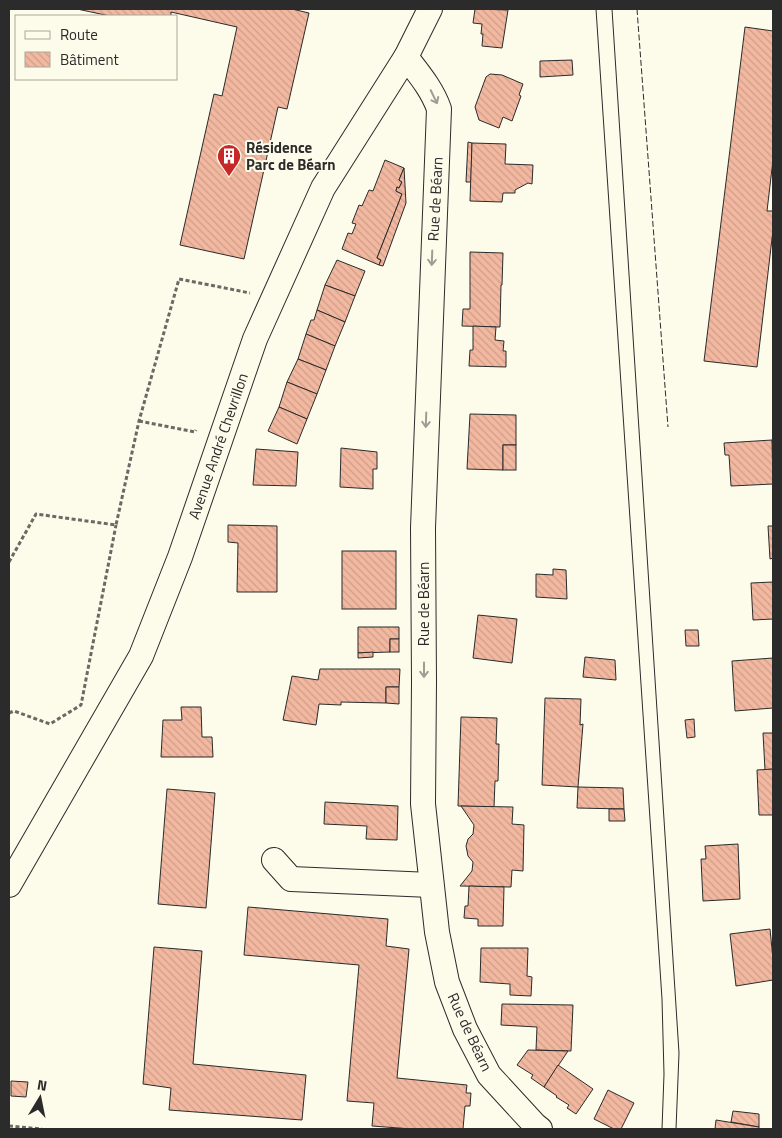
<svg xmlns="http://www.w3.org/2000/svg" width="782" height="1138" viewBox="0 0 782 1138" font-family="'Titillium Web',sans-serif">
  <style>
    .building { fill: url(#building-back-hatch); stroke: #2b2b2b }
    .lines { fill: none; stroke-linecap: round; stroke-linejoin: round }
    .minor-casing { stroke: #2b2b2b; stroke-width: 26 }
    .path { stroke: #6a6964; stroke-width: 3; stroke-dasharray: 4 2.5; stroke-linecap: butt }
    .minor { stroke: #fdfbea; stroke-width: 24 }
    .tram { stroke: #2b2b2b; stroke-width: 1 }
    .fence { stroke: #2b2b2b; stroke-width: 1; stroke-dasharray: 6 2.5; stroke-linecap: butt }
    .oneway { stroke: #9e9d94 }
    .labels { text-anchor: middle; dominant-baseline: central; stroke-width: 4; stroke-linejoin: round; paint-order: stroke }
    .poi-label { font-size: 15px; font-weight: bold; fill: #2b2b2b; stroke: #fdfbea; text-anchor: start }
    .street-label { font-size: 15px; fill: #2b2b2b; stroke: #fdfbea }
  </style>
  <defs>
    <pattern id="building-back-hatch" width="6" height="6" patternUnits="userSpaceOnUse" patternTransform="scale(1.25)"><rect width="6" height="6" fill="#f2b8a0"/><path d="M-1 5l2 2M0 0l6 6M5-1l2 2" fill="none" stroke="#d09e8a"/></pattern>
  </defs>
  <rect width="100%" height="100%" fill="#fdfbea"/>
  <g class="building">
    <polygon points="77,9 292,9 309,13 287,109 278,107 244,259 180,245 214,94 222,96 237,27 171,12 171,16 110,16"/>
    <polygon points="475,9 508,10 502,48 482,46 483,34 481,34 482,24 473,23"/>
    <polygon points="745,27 773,31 773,160 767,211 773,211 773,230 757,367 704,361"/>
    <polygon points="572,60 573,75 540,77 540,61"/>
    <polygon points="490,74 502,75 523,84 519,95 521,96 512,121 503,117 499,128 479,120 475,107 486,77"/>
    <polygon points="468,142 472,143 471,182 466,182"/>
    <polygon points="472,143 506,144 505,164 533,165 532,184 528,183 515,190 515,193 503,193 502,202 470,201"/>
    <polygon points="385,160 404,168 399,180 402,182 399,188 397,187 396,191 402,194 377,258 381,260 379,265 342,249 348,233 352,234 356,224 352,223 359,205 362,206 369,190 373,191"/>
    <polygon points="404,168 406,203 383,266 379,265 381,260 377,258 402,194 396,191 397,187 399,188 402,182 399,180"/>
    <polygon points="470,252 503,253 502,285 501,285 500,327 462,326 463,309 470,309"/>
    <polygon points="337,260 365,271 355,296 325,285"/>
    <polygon points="325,285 355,296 345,322 317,310"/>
    <polygon points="317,310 345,322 335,346 306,334 311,320 314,320"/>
    <polygon points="473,326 496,327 495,340 504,341 503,351 506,351 506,367 469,366 470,350 473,350"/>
    <polygon points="306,334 335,346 326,370 298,359"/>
    <polygon points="298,359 326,370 317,394 287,382"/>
    <polygon points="287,382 317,394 307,419 279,407"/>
    <polygon points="279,407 307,419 297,444 268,431"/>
    <polygon points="470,414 516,415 516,445 503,445 503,470 467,469"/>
    <polygon points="772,440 773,484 731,486 729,455 725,455 724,443"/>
    <rect x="503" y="445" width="13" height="25"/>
    <polygon points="341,448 377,452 377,469 373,469 373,489 340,487"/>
    <polygon points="256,449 298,452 296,486 253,485"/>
    <polygon points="228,525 277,526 277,592 237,592 238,543 228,542"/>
    <polygon points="768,526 773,526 773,558 770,559"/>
    <rect x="342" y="551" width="54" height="58"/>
    <polygon points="553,569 566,570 567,599 536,597 536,574 553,575"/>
    <polygon points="773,582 773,619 753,620 751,583"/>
    <polygon points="478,615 517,619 512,663 473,658"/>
    <polygon points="358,627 399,627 399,639 390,639 390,652 358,653"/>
    <polygon points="685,630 698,630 699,646 686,646"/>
    <rect x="390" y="639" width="9" height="13"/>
    <polygon points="373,652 373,657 358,658 358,653"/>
    <polygon points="585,657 615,660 616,680 583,677"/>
    <polygon points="773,658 773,708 735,711 732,661"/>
    <polygon points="320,669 400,669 399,687 386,687 386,703 341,702 341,705 319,704 316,725 283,720 292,676 318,680"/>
    <polygon points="386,687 399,687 399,704 386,703"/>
    <polygon points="545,698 581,699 580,725 583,724 578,787 542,785"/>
    <polygon points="181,707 201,707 202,737 212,737 213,757 161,757 163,720 182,720"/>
    <polygon points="461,717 497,718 496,744 499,744 498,781 495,781 494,807 458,806"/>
    <polygon points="694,719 695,737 687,738 685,720"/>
    <polygon points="763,733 773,733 773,769 765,770"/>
    <polygon points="773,769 773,815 759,815 757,770"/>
    <polygon points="578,787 623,788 624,809 577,808"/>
    <polygon points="167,789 215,793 206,908 158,904"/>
    <polygon points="325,802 398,806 397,840 366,839 367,826 324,824"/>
    <polygon points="461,806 513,807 512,824 524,825 523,871 512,870 511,887 460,886 472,871 473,862 468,856 466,846 468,839 473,834 474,825"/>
    <polygon points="609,809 624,809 625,821 609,821"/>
    <polygon points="738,844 740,899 703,901 701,859 706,859 705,846"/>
    <polygon points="469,886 504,887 503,926 478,926 478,919 464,918 465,906 468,906"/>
    <polygon points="248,907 388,919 386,946 409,949 397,1078 467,1085 466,1093 471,1093 470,1106 465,1106 463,1129 412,1129 372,1126 374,1103 347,1101 359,965 244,955"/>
    <polygon points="770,929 773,959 773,980 736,986 730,934"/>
    <polygon points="154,947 202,951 193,1064 306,1075 302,1120 169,1110 171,1088 143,1084"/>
    <polygon points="481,948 528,948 527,976 532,977 531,996 510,995 510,984 480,982"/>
    <polygon points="502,1004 573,1005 571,1051 536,1050 537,1027 501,1025"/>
    <polygon points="528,1050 568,1051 544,1087 531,1078 533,1075 517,1065"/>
    <polygon points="558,1065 593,1089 576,1114 567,1108 569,1105 556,1097 557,1096 544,1087"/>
    <polygon points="11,1081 28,1082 26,1097 11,1096"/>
    <polygon points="608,1090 634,1103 621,1129 614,1129 594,1119"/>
    <polygon points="733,1111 759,1114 759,1127 731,1122"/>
    <polygon points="716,1120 759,1127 759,1129 715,1129"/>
  </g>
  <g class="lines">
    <g class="minor-casing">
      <g id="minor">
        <path d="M406 57C419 74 432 89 439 109L423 528 424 682 423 804 437 932 447 982 465 1029 489 1075 535 1125 540 1129"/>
        <polyline points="274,860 291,879 431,885"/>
        <polyline points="9,885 141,656 180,557 255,339 323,188 406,57 430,9"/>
      </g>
    </g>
    <g class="path">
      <polyline points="139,421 195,432 196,430"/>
      <polyline points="9,562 36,514 116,525 139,421 179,279 250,293"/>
      <polyline points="9,713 14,711 50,724 81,705 116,525"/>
      <polyline points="9,1126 42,1129"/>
    </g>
    <use href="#minor" class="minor"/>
    <g class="tram">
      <polyline points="596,9 662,999 664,1074 662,1129"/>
      <polyline points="612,9 679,1053 676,1129"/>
    </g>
    <polyline class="fence" points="637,9 668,427"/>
  </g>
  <defs><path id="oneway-shaft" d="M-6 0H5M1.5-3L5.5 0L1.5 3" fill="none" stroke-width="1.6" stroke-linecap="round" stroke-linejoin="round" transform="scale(1.25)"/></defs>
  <g class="oneway">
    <use href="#oneway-shaft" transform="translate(434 97) rotate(64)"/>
    <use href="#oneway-shaft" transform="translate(432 258) rotate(92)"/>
    <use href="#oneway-shaft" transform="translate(426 420) rotate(92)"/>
    <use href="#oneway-shaft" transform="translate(424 670) rotate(90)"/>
  </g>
  <defs>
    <g id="building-pin" transform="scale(1.25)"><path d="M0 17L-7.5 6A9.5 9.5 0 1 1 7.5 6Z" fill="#c62828" stroke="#fdfbea"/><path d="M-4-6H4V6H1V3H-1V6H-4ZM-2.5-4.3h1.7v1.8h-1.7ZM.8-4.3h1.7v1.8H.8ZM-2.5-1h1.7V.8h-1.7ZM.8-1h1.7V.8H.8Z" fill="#fff"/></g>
  </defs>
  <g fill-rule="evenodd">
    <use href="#building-pin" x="229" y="156"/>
  </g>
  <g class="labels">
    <g class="poi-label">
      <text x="246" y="147">Résidence<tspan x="246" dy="17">Parc de Béarn</tspan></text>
    </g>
    <g class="street-label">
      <text transform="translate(435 199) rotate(-87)">Rue de Béarn</text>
      <text transform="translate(218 446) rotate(-71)">Avenue André Chevrillon</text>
      <text transform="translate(423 604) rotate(-90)">Rue de Béarn</text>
      <text transform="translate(470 1032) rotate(65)">Rue de Béarn</text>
    </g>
  </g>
  <rect width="782" height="1138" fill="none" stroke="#2b2b2b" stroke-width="20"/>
  <rect x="15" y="15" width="162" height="65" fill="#fdfbea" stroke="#a9a89e"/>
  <rect x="25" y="31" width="25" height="8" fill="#fdfbea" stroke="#a9a89e"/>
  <text x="60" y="40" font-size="15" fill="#2b2b2b">Route</text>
  <rect x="25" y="52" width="25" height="15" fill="url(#building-back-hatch)" stroke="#a9a89e"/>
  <text x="60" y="65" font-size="15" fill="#2b2b2b">Bâtiment</text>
  <g transform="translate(40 1098) rotate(10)" stroke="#fdfbea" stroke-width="4" paint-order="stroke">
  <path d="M0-4L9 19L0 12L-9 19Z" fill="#2b2b2b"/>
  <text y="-8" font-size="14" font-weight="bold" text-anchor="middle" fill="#2b2b2b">N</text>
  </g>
</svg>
